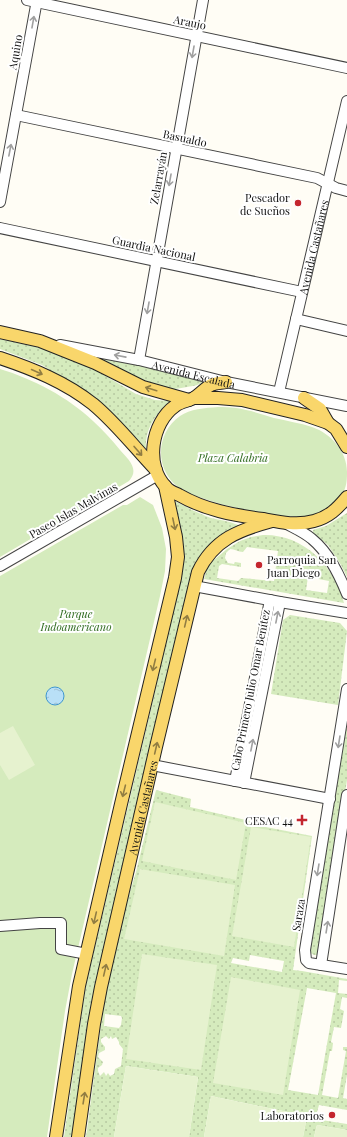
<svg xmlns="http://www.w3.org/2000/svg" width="347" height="1137" viewBox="0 0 347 1137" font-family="'Playfair Display',serif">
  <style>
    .grass { fill: url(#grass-dots); fill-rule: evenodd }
    .park { fill: #d5ebbd }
    .pitch { fill: #e6f2cf }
    .water { fill: url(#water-ripples); stroke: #3f96cf }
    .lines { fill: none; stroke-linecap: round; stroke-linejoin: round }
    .minor-casing { stroke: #444; stroke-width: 12 }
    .major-casing { stroke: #222; stroke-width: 14 }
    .minor { stroke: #fff; stroke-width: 10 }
    .major { stroke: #f9d66b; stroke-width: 12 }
    .oneway { stroke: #a0a0a0 }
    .oneway2 { stroke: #917d42 }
    .poi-dot { fill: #c4262e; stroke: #fff; stroke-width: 1.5 }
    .labels { text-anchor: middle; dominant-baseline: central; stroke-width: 4; stroke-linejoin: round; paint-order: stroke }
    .street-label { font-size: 11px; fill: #111; stroke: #fff }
    .poi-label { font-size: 11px; fill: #111; stroke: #fff; text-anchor: end }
    .park-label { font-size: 11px; font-style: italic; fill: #2f6b1f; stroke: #fff }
  </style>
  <defs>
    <pattern id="grass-dots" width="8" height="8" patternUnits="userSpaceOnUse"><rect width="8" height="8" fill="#d5ebbd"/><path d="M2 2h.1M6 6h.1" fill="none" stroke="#b6c8a1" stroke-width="1.8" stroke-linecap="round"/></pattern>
    <pattern id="water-ripples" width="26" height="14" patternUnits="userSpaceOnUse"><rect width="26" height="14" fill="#b9e0f7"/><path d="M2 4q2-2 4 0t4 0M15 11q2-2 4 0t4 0" fill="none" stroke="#9ebfd3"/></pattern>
  </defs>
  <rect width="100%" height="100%" fill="#fffdf5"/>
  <g class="grass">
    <path d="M0 339 50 350 82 362 136 394 155 400 170 401C156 413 145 429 146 448L142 449 99 401 42 365 0 349Z"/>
    <path d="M84 353 204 379V381C200 385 193 386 187 387 178 389 168 390 159 388 133 382 107 365 84 353Z"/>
    <path d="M171 499C184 506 197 513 211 518 220 520 229 521 238 525L239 527 194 576 75 1137H64L86 985 150 713 178 590Z"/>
    <polygon points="347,513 347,577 341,565 328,545 313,533 313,530 326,526"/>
    <path d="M263 535C303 534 334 565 344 603L204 579 208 565 227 549 240 541 251 537ZM247 547 278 551 274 581 241 578 238 581 217 578 219 566 222 564 241 567V563L235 562 234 564 228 563 225 558 226 553 230 549C235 549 238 552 243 552ZM308 577 329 581 327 593 306 590Z"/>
    <polygon points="290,615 340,623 347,631 338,705 271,694 283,620"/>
    <polygon points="347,716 347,780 320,949 317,955 314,955 309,952"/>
    <path d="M156 790 191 799 190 807 250 821V824L312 836 293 970 302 971 347 979V981L339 980 338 993 347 994V998L342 997 340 1009 344 1011 341 1028 334 1027 331 1042 333 1043 332 1051H330L322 1095 338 1098 346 1051 343 1050V1047H347V1075L343 1098 347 1099V1110L319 1105 315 1119 347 1124V1130L317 1125 314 1137H303L307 1116 211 1096 204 1137H189L198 1077 126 1066 114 1137H86L103 1010 115 941 136 872ZM250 955 284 961 282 972 231 963 233 958 249 961ZM307 988 336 993 318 1095 288 1090ZM105 1014 121 1016 122 1018 121 1025 119 1028 104 1026ZM106 1036 109 1039 111 1036 112 1039 116 1037 119 1042V1044L123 1049 121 1066 115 1069 114 1074 110 1076 108 1073 106 1076 104 1072 100 1076 98 1071V1068L102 1065 103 1062 98 1057 99 1053 105 1050V1047L101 1042V1039Z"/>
  </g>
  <g class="park">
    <path d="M0 369C33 379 68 397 93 421 103 430 112 440 120 450 128 459 140 469 129 481L0 557Z"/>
    <path d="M218 407C224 407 230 407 236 408 249 410 262 414 274 418 287 421 300 423 312 427 332 434 347 452 347 472 347 483 346 489 340 498 334 506 322 514 312 516 288 522 197 502 178 487 154 468 156 433 180 416 190 409 205 408 218 407Z"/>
    <path d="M140 497 153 505 162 528 166 549 165 571 160 596 72 974 65 1011 47 1137H0V576C41 552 82 529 123 505H127Z"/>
  </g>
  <g class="pitch">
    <polygon points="13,726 35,765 9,780 0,765 0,733"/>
    <polygon points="155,802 246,823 236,880 142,861"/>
    <polygon points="251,827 311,837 294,947 232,936"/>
    <polygon points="140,869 235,885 224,956 124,939"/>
    <polygon points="142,954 217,965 201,1070 126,1059"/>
    <polygon points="231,977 300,990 283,1095 213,1083"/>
    <polygon points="126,1066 198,1077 189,1137 114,1137"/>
    <polygon points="211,1096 307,1116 303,1137 204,1137"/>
    <polygon points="317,1125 347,1130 347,1137 314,1137"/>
  </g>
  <circle class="water" cx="55" cy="696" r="9"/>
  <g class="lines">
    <g class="minor-casing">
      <g id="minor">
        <polyline points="27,0 347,68"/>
        <polyline points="16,115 317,178 336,188 347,191"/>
        <polyline points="0,202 37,0"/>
        <polyline points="0,228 302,292"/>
        <polyline points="296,319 347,331"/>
        <path id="s1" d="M60 345 139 360 226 382 347 406"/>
        <polyline points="139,360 203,0"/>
        <path id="s2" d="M279 392 347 101"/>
        <path d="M285 523C294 528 304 532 312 539 329 553 339 574 347 594"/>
        <polyline points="0,566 158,475"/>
        <polyline points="194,586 280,602 347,613"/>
        <polyline points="347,689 305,950 306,960 309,963 347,969"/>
        <polyline points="152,765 330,799"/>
        <polyline points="235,781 270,600"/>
        <polyline points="244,783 280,602"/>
        <polyline points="0,926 40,923 61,923 61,949 87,954"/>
        <polyline points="321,965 347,795"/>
      </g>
    </g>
    <g class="major-casing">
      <g id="major">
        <polyline points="0,332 40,341 95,363 143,387 189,400"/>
        <path d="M0 358C33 369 65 382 93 404 116 423 135 448 156 470"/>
        <path d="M226 382C221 383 215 383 211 385 205 388 200 394 194 398 188 401 180 402 175 406 151 423 145 466 166 487 169 491 175 493 179 495 205 510 233 515 263 519 279 522 297 526 314 521 329 517 337 509 347 497"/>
        <polyline points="194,398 218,398 242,400 305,415 328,423 336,429 347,447"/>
        <polyline points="304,398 320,409 328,423"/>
        <polyline points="56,1137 79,986 121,804 175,578 178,557 176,537 165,486"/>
        <path id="s3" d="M78 1137 94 1024 101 987 156 747 198 572C214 539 239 530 272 521"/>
      </g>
    </g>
    <use href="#minor" class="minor"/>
    <use href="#major" class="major"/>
  </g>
  <defs><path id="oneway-shaft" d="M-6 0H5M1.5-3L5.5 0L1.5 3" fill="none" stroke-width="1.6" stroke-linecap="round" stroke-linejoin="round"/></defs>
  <g class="oneway">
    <use href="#oneway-shaft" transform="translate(33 22) rotate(-80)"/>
    <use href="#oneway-shaft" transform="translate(193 52) rotate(100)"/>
    <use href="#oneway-shaft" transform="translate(10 150) rotate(-79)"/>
    <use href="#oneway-shaft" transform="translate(170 180) rotate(100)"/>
    <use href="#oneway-shaft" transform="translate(148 308) rotate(100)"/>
    <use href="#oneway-shaft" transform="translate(120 356) rotate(-169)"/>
    <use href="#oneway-shaft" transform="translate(277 617) rotate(-79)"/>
    <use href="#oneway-shaft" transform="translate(339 742) rotate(99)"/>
    <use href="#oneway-shaft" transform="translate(252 745) rotate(-79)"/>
    <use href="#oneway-shaft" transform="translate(318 870) rotate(99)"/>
    <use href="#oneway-shaft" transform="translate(327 927) rotate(-81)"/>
  </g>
  <g class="oneway2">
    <use href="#oneway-shaft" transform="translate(37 372) rotate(24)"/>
    <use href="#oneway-shaft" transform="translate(151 389) rotate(-163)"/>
    <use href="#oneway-shaft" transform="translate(138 451) rotate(49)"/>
    <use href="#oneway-shaft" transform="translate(174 524) rotate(78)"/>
    <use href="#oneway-shaft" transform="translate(186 621) rotate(-77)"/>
    <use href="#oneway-shaft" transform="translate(154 665) rotate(104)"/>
    <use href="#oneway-shaft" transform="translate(156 748) rotate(-77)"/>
    <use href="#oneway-shaft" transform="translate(124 791) rotate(104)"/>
    <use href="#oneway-shaft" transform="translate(95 918) rotate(103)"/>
    <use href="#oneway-shaft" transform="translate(105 970) rotate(-77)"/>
    <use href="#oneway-shaft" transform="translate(84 1098) rotate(-81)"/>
  </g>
  <g class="poi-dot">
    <circle cx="298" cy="203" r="4"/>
    <circle cx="259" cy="565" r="4"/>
    <path d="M300 814h4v4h4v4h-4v4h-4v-4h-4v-4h4z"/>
    <circle cx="332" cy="1115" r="4"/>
  </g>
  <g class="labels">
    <g class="street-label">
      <text transform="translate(190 22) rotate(12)">Araujo</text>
      <text transform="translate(15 52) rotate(-80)">Aquino</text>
      <text transform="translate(185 138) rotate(12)">Basualdo</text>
      <text transform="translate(158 178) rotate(-80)">Zelarrayán</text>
      <text stroke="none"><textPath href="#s2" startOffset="149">Avenida Castañares</textPath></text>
      <text transform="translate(154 248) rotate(12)">Guardia Nacional</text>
      <text stroke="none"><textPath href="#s1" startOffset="137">Avenida Escalada</textPath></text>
      <text transform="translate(73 510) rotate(-30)">Paseo Islas Malvinas</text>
      <text transform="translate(250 690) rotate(-79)">Cabo Primero Julio Omar Benítez</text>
      <text stroke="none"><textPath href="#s3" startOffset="336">Avenida Castañares</textPath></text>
      <text transform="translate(298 915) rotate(-81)">Saraza</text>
    </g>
    <g class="poi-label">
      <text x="290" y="197">Pescador<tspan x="290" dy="13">de Sueños</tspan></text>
      <text x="267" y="559" text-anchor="start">Parroquia San<tspan x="267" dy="13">Juan Diego</tspan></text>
      <text x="293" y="820">CESAC 44</text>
      <text x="324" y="1115">Laboratorios</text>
    </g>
    <g class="park-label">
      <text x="233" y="457">Plaza Calabria</text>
      <text x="76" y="613">Parque<tspan x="76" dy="13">Indoamericano</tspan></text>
    </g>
  </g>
</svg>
